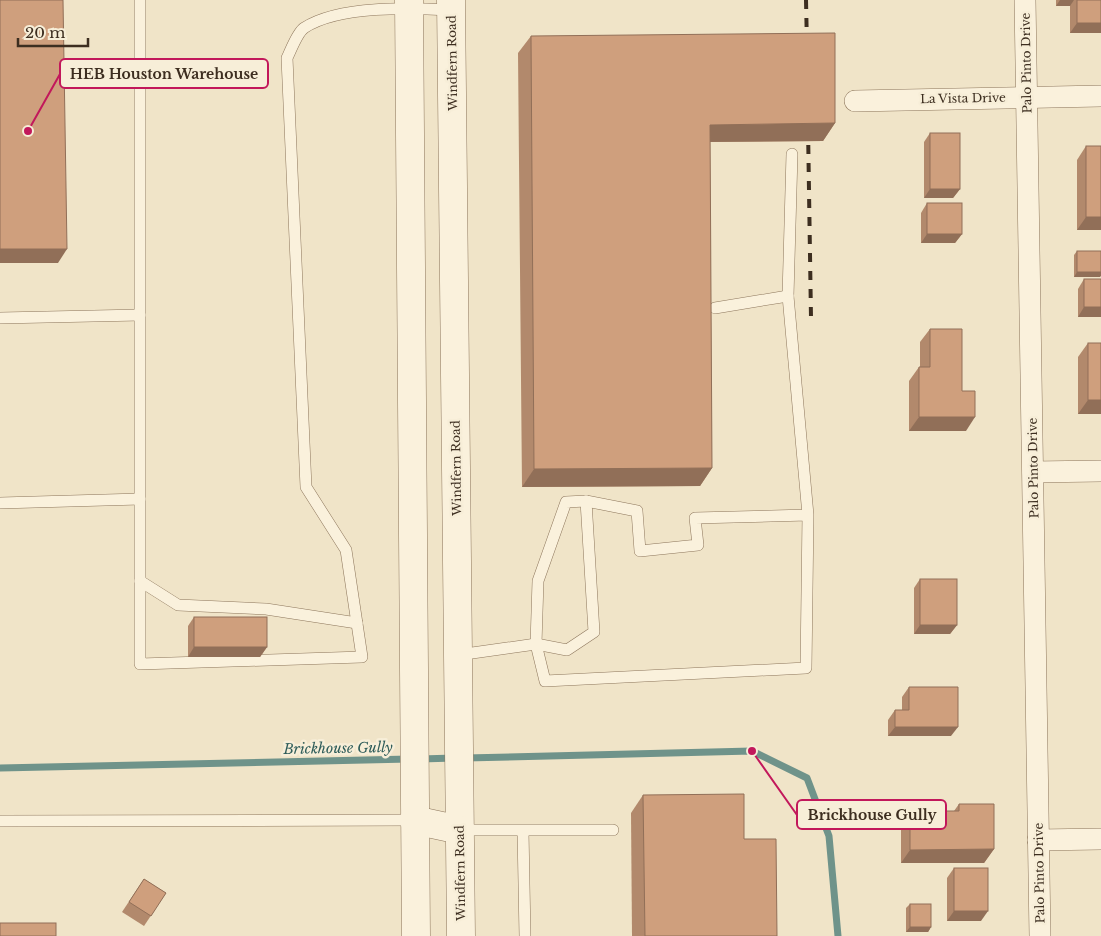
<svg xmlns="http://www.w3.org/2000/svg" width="1101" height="936" viewBox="0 0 1101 936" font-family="'Libre Baskerville',serif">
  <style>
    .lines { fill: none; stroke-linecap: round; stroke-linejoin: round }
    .stream { stroke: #6f938a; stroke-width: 7 }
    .service-casing { stroke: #8d765c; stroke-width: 12 }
    .minor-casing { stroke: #8d765c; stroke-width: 22 }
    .tertiary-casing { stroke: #8d765c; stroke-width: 29 }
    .service { stroke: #faf1dc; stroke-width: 11 }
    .minor { stroke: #faf1dc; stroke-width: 21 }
    .tertiary { stroke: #faf1dc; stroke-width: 28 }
    .rail { stroke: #3d2e20; stroke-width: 4; stroke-dasharray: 9 9; stroke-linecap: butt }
    .wall { fill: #b2896c }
    .shaded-wall { fill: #916f58 }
    .building { fill: #cf9f7d; stroke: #916f58 }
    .labels { text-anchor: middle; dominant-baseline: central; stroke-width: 5; stroke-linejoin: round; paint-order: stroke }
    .street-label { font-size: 12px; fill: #3d2e20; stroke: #f7eed8 }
    .water-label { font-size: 14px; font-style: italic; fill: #2f5d5a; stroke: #f7eed8 }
    .leader { fill: none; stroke: #c2185b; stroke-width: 2 }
    .callout-dot { fill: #c2185b; stroke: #f7eed8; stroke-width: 2 }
    .callout { fill: #f7eed8; stroke: #c2185b; stroke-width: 2 }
    .callout-label { font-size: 14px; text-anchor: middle; font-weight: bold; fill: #3d2e20 }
  </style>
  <rect width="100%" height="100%" fill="#f0e4c8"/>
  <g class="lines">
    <g class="stream">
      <polyline points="465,758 752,751 807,778 829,836 838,936"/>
      <polyline points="420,759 455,758"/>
      <polyline points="0,768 410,759"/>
    </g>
    <g class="service-casing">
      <g id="service">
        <path d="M140 0V664L362 657 346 550 306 487 287 58C291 50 297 33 304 28 339 5 410 8 452 10"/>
        <polyline points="792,154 788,296 808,515 806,668 545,681 536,644 538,581 566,502 586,501 637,511 640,551 698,545 695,518 808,515"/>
        <polyline points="715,308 788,296"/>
        <polyline points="0,318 140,315"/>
        <polyline points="0,503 140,499"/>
        <polyline points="140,581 178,605 266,609 357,623"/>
        <polyline points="458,655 536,644 567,650 594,632 586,501"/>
        <polyline points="0,821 414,820"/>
        <polyline points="460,830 613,830"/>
        <polyline points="523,831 525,936"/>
      </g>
    </g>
    <g class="minor-casing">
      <g id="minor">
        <polyline points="1025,0 1040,936"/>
        <polyline points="855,101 1101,96"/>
        <polyline points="1033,472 1101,471"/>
        <polyline points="1038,840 1101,839"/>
      </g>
    </g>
    <g class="tertiary-casing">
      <g id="tertiary">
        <polyline points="409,0 416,936"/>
        <polyline points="451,0 461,936"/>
        <polyline points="414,820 460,830"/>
      </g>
    </g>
    <use href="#service" class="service"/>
    <use href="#minor" class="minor"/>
    <use href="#tertiary" class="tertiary"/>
    <g class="rail">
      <polyline points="806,0 807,47"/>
      <polyline points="808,127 811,318"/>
    </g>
  </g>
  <g class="wall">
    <polygon points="1056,0 1101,0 1101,33 1070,33 1070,6 1056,6"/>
    <polygon points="531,36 835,123 823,141 710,142 712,468 700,486 522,487 518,53"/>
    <polygon points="930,133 960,189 953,198 924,198 924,142"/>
    <polygon points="1086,146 1101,230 1077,230 1077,160"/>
    <polygon points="927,203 962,234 955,243 921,243 921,213"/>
    <polygon points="1077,251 1100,277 1074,277 1074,255"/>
    <polygon points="1084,279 1101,317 1078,317 1078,289"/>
    <polygon points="930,329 962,391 966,431 909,431 909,381 919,367 920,367 920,342"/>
    <polygon points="1088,343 1101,414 1078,414 1078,357"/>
    <polygon points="920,579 957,625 950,634 914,634 914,588"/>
    <polygon points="194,617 267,647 260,657 188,657 188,626"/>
    <polygon points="909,687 951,736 888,736 888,720 895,710 902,710 902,697"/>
    <polygon points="643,795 744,839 777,936 632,936 631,813"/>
    <polygon points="959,804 994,849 984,863 901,863 901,825 910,811 954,811"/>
    <polygon points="954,868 981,921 947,921 947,878"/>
    <polygon points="144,879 166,893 144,926 122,912"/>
    <polygon points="910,904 931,927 928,932 906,932 906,908"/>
  </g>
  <g class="shaded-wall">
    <polygon points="1060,0 1074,0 1070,6 1056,6"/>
    <polygon points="1077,23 1101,23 1101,33 1070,33"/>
    <polygon points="835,123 823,141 697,142 710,125"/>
    <polygon points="930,189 960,189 953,198 924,198"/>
    <polygon points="1086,217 1101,217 1101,230 1077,230"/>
    <polygon points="927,234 962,234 955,243 921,243"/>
    <polygon points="0,249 67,249 58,263 0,263"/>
    <polygon points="1077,272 1101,272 1101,276 1100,277 1074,277"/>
    <polygon points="1084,307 1101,307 1101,317 1078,317"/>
    <polygon points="1088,400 1101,400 1101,414 1078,414"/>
    <polygon points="919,417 975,417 966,431 909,431"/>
    <polygon points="712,468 700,486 522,487 534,469"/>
    <polygon points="920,625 957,625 950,634 914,634"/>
    <polygon points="194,647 267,647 260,657 188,657"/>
    <polygon points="895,727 958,727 951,736 888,736"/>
    <polygon points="994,849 984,863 901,863 910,850"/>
    <polygon points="954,911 988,911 981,921 947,921"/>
    <polygon points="910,927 931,927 928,932 906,932"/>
  </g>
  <g class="building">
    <polygon points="0,0 63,0 67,249 0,249"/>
    <rect x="1077" y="0" width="24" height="23"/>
    <polygon points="835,33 835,123 710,125 712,468 534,469 531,36"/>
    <rect x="930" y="133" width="30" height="56"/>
    <rect x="1086" y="146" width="15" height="71"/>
    <rect x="927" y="203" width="35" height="31"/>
    <rect x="1077" y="251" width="24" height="21"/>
    <rect x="1084" y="279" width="17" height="28"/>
    <polygon points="930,329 962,329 962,391 975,391 975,417 919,417 919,367 930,367"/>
    <rect x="1088" y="343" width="13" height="57"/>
    <rect x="920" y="579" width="37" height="46"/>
    <rect x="194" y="617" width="73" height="30"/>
    <polygon points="909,687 958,687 958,727 895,727 895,710 909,710"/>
    <polygon points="744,794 744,839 776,839 777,936 645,936 643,795"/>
    <polygon points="959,804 994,804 994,849 910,850 910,811 959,811"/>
    <rect x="954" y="868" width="34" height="43"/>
    <polygon points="144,879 166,893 151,916 129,902"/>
    <rect x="910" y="904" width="21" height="23"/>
    <rect x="0" y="923" width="56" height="13"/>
  </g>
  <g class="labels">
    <g class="street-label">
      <text transform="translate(452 63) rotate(-91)">Windfern Road</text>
      <text transform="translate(1026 63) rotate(-91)">Palo Pinto Drive</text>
      <text transform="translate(963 98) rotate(-1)">La Vista Drive</text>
      <text transform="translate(456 468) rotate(-91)">Windfern Road</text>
      <text transform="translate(1033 468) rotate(-91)">Palo Pinto Drive</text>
      <text transform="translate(460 873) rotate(-91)">Windfern Road</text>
      <text transform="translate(1039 873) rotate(-91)">Palo Pinto Drive</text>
    </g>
    <g class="water-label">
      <text transform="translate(338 748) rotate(-1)">Brickhouse Gully</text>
    </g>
  </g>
  <path class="leader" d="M28 131L60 74M752 751L797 815"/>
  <g class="callout-dot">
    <circle cx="28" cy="131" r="5"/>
    <circle cx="752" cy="751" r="5"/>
  </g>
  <g class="callout">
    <rect x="60" y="59" width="208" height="29" rx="5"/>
    <rect x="797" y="800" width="149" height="29" rx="5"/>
  </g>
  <g class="callout-label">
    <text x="164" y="79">HEB Houston Warehouse</text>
    <text x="872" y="820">Brickhouse Gully</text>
  </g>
  <path d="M18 38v8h70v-8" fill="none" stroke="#3d2e20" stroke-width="2.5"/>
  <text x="25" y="38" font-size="15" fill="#3d2e20" stroke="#f7eed8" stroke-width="4" paint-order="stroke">20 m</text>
</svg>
